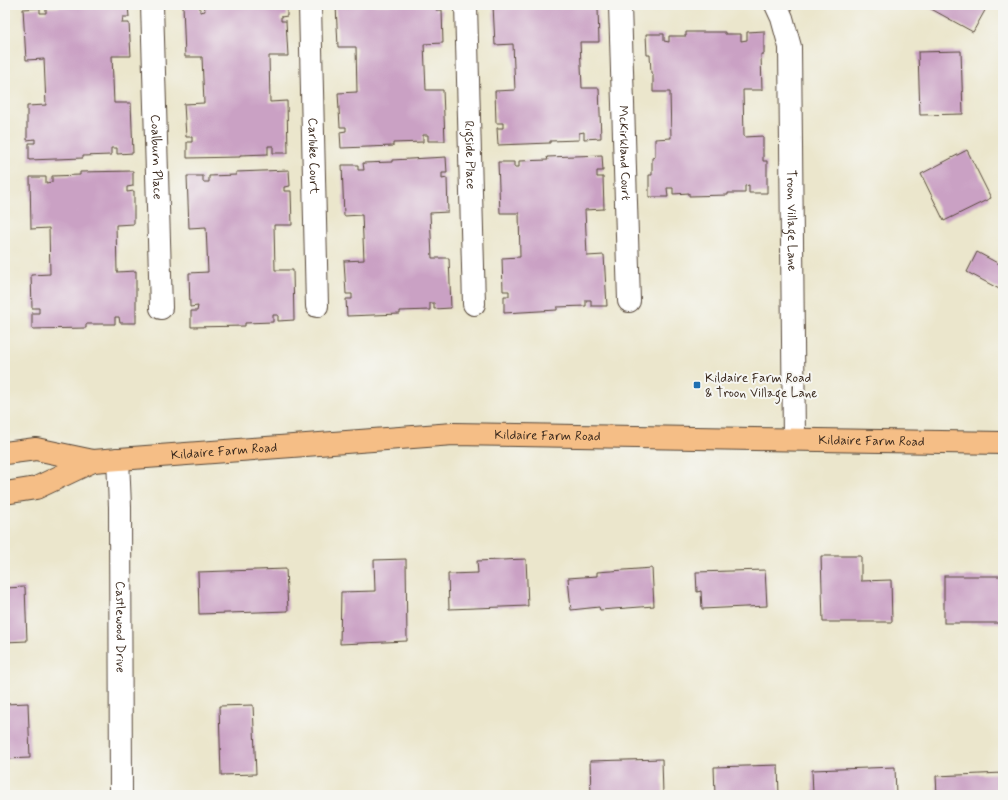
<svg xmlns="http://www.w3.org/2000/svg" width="1008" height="800" viewBox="0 0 1008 800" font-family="Mynerve,sans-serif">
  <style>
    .building { fill: #caa1c4 }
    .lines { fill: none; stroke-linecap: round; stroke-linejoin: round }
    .minor-casing { stroke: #554638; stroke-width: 24 }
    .major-casing { stroke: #554638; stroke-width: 24 }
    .minor { stroke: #fff; stroke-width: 22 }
    .major { stroke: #f5be86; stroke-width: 22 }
    .poi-dot { fill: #1f6fb2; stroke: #f6f6f2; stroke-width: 1.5 }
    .labels { text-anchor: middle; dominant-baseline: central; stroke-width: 4; stroke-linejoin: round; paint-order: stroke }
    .street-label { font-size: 13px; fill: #3b2a1e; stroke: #f6f6f2 }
    .poi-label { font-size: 13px; fill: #3b2a1e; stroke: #f6f6f2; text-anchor: start }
  </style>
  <rect width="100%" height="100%" fill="#f6f6f2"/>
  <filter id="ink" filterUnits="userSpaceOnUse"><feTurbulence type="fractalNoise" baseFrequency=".025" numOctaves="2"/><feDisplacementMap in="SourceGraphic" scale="8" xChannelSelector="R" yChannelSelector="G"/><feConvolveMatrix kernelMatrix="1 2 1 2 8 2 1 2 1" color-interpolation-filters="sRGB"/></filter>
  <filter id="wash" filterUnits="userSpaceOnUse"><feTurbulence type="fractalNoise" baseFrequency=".012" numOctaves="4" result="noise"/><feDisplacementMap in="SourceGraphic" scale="16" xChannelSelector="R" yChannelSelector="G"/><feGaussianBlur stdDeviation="0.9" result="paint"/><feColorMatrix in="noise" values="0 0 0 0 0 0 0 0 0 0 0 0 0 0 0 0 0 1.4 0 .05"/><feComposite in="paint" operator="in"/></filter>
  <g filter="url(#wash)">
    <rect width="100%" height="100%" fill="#ebe6cc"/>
    <g id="blocks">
      <g class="building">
        <polygon points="75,5 128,5 129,17 123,17 122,23 129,23 131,56 112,56 114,103 131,103 133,153 117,154 117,148 111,148 111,155 83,156 83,158 29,160 29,143 35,143 35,139 27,140 27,106 46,105 44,59 26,60 23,9 40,8 40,13 46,13 46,8 75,6"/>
        <polygon points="183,5 200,5 200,12 205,11 204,5 287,5 287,16 281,17 281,21 286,21 288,56 269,56 270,102 287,101 288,153 273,153 273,146 268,146 268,154 240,155 240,157 187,158 187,142 192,142 192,137 186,137 184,104 204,103 202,57 185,57"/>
        <polygon points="336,5 436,5 436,10 442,10 443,43 424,44 426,90 443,90 445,141 428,141 428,135 423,135 423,142 393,143 393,146 341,148 340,132 346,131 346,127 340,127 338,93 357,92 356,47 338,47"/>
        <polygon points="493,5 592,5 592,8 598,8 599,42 580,42 582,88 599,88 601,138 584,139 584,132 579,133 579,140 550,141 550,143 498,145 497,128 503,128 503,123 496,123 495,91 515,90 513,44 495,45"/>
        <polygon points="924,5 988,5 973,32"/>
        <polygon points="764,31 764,54 761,54 762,90 743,90 744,137 763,136 763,161 767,161 767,193 749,193 749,185 745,186 745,193 728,193 728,195 689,196 689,193 673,194 673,188 667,188 668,197 649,197 649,175 652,175 652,158 655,157 655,139 671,138 670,92 653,92 653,74 651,73 650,55 647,55 646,34 664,34 664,41 669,42 669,36 686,36 686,32 725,32 725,34 741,34 741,41 747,40 747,32"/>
        <polygon points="961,51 963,114 920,115 918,52"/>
        <polygon points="967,150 991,198 944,221 921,174"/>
        <polygon points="602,155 603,171 597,171 597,177 603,177 604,209 585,210 587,256 604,255 607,306 591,306 591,300 586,300 586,306 557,307 557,310 504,313 504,296 509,296 509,291 503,291 502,258 520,257 519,213 500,213 498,162 514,162 514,167 519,167 519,161 548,160 547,157"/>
        <polygon points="446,157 447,173 442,173 442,179 447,178 448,212 430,213 432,258 449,258 451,308 434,309 434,303 430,303 430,310 400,311 400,314 347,316 346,299 352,299 352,294 346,294 344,261 364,260 362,215 344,216 342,165 358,165 358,170 364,170 363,163 392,162 392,160"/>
        <polygon points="289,170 290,186 284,187 284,191 291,191 292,225 274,225 275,270 293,270 294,320 278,321 278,315 273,315 273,322 245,323 245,326 191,327 191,311 197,311 198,306 190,307 189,273 208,272 206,227 189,228 187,176 203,176 203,182 209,182 209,176 236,175 236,172"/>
        <polygon points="133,171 133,186 127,187 127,192 134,191 134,224 116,225 117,272 136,271 136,323 120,323 119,317 115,317 115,324 86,324 86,328 32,329 32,313 39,313 39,308 32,308 31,275 50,274 49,228 31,229 30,177 46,177 46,183 52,182 52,176 80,175 80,172"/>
        <polygon points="977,252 1003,266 1003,291 967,272"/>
        <polygon points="821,556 861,556 861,581 891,580 892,622 823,622"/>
        <polygon points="406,559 407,641 340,644 341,592 375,591 374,560"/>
        <polygon points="526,559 528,606 449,609 448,574 478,573 477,561"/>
        <polygon points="652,568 654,606 600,610 599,607 571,610 568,578 597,576 597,572"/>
        <polygon points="286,569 288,611 199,614 198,572"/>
        <polygon points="765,570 767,606 702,609 701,591 697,592 696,572"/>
        <rect x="944" y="576" width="59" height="47"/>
        <polygon points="25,587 27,641 5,642 5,588"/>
        <polygon points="28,703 30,758 5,759 5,704"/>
        <polygon points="253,705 256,774 221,775 219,706"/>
        <polygon points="662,759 663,795 591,795 590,761"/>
        <polygon points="778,765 779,795 715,795 714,767"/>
        <polygon points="895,767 896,795 813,795 812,770"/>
        <polygon points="1003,773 1003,795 937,795 936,776"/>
      </g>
    </g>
  </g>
  <g filter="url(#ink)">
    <use href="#blocks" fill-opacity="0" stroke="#554638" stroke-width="1"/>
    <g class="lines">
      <g class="minor-casing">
        <g id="minor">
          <path id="s1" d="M152 5 161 308"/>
          <path id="s2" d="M310 5 317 306"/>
          <path id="s3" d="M466 5 474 304"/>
          <path id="s4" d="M620 5 629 301"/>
          <path id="s5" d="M776 5 782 18 790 47 794 439"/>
          <path id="s6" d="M118 459 120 507 121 795"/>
        </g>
      </g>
      <g class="major-casing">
        <g id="major">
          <path id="s7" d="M5 453 36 449 93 461 453 434 1003 443"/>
          <polyline points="5,493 36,488 93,461"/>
        </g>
      </g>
      <use href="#minor" class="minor"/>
      <use href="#major" class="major"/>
    </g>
  </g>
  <rect class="poi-dot" x="693" y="381" width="8" height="8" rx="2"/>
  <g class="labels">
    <g class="street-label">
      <text stroke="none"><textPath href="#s4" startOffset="148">McKirkland Court</textPath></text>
      <text stroke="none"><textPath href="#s3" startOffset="150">Rigside Place</textPath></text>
      <text stroke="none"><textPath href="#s2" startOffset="151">Carluke Court</textPath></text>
      <text stroke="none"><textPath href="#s1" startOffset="152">Coalburn Place</textPath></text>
      <text stroke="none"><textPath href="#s5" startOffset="218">Troon Village Lane</textPath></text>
      <text stroke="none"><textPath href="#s7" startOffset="545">Kildaire Farm Road</textPath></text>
      <text stroke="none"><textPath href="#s7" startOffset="869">Kildaire Farm Road</textPath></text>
      <text stroke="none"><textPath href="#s7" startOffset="221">Kildaire Farm Road</textPath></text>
      <text stroke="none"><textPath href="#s6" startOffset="168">Castlewood Drive</textPath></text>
    </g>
    <g class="poi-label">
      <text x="705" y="378">Kildaire Farm Road<tspan x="705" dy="15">&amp; Troon Village Lane</tspan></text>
    </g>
  </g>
  <rect width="1008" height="800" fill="none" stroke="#f6f6f2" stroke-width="20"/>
</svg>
